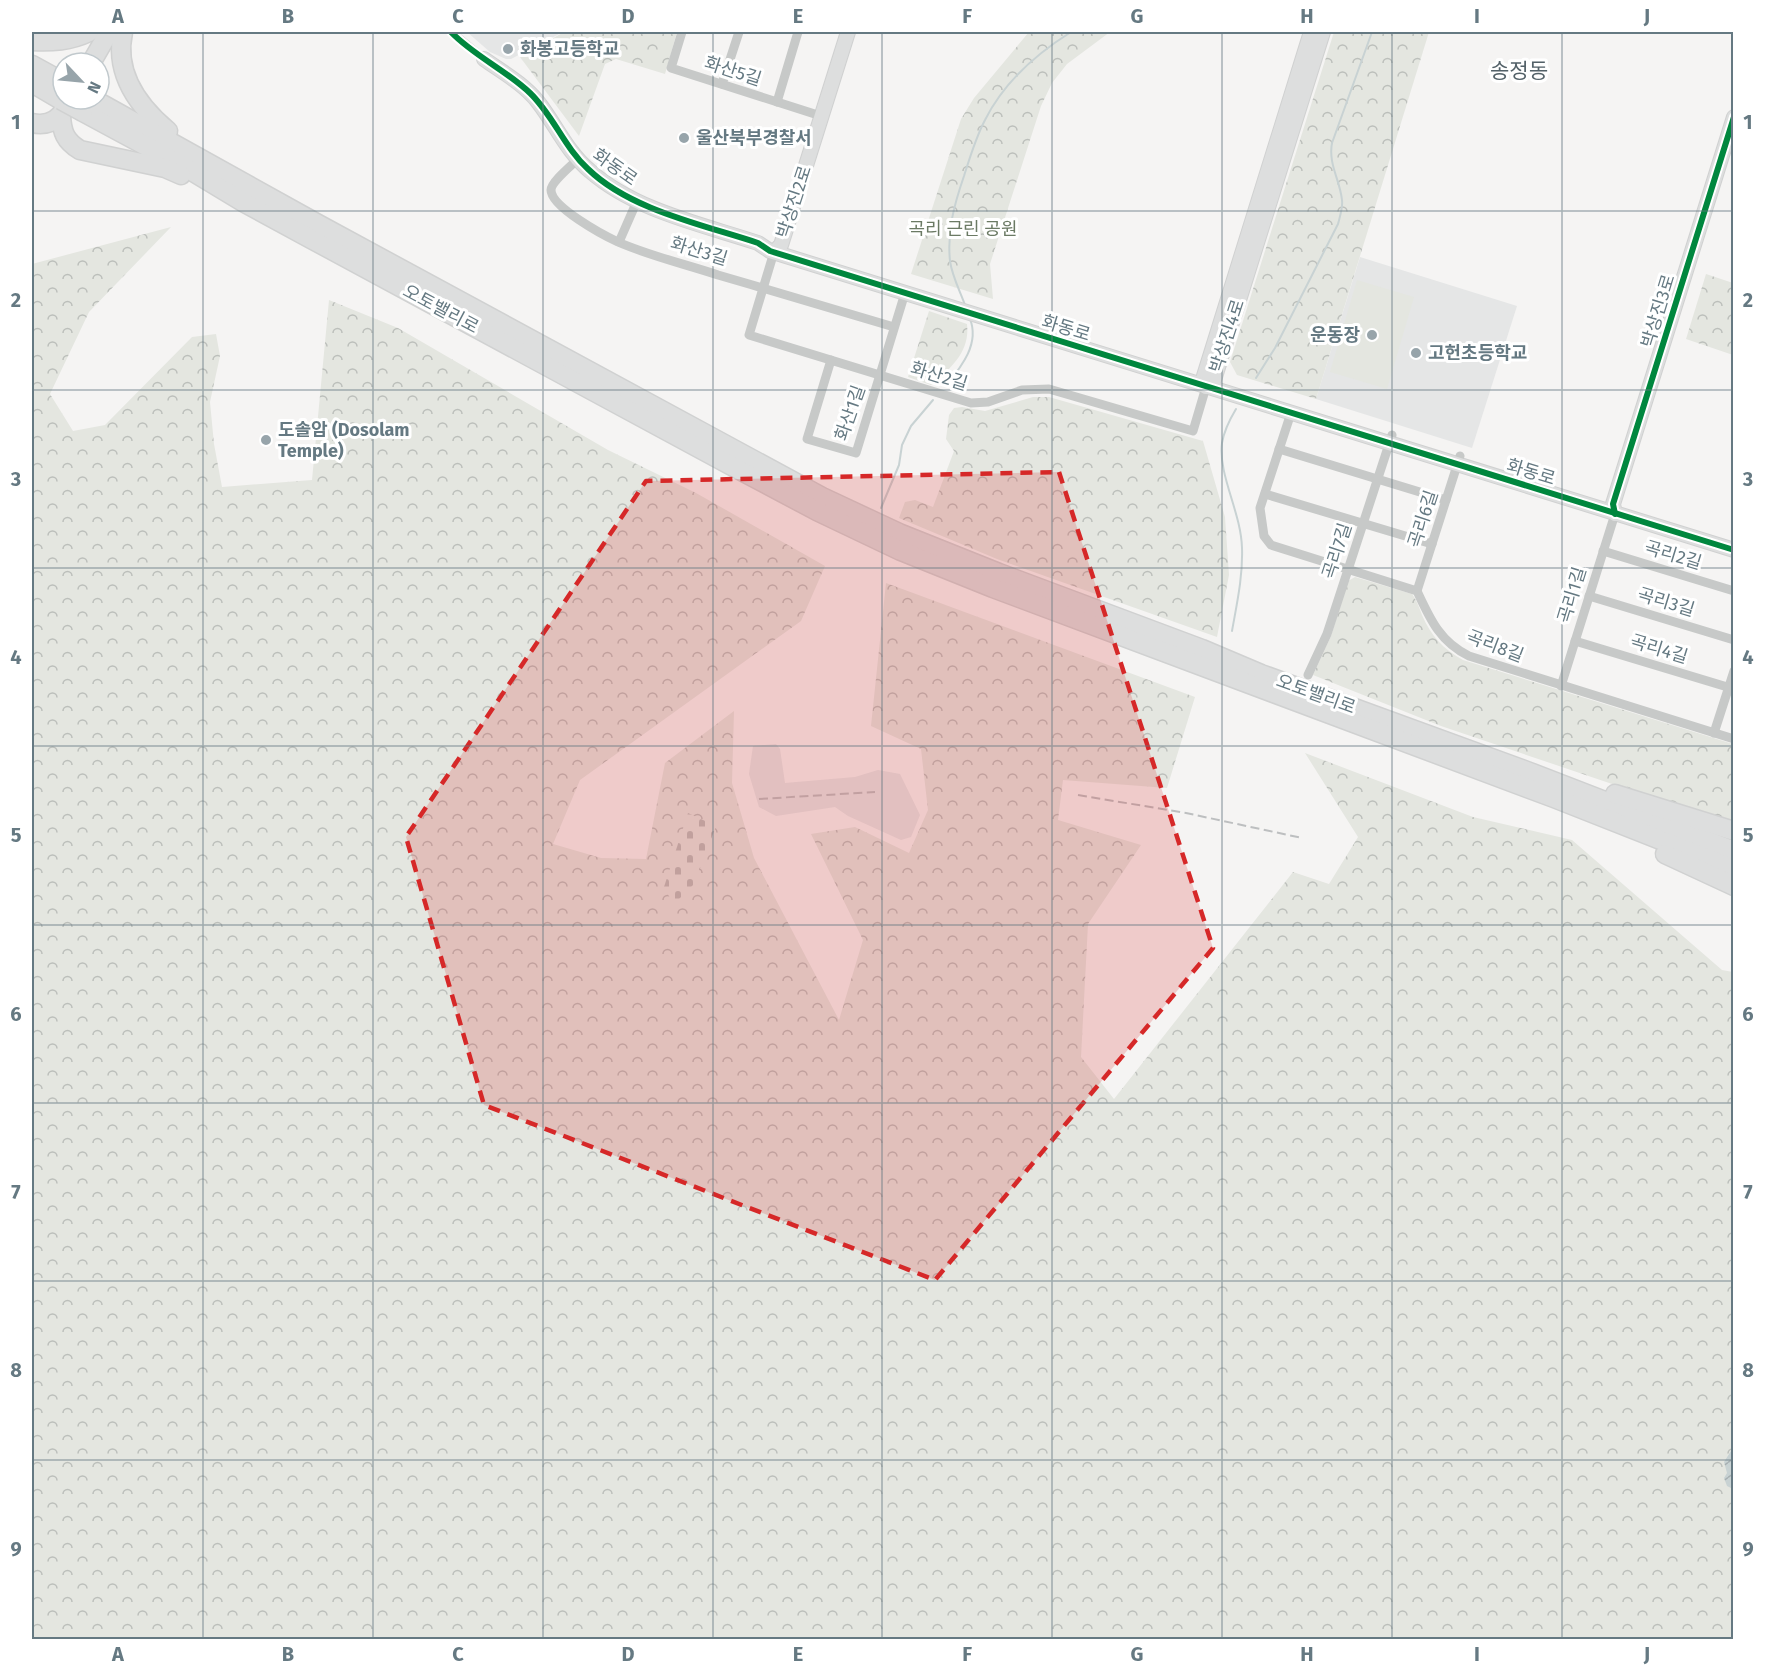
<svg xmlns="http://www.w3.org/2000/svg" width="1765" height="1671" viewBox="0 0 1765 1671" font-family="'Fira Sans','Noto Sans KR',sans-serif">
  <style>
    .built { fill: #e5e6e6 }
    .forest { fill: url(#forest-crowns) }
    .cemetery { fill: url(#cemetery-stones) }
    .pitch { fill: #e4e6e0 }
    .water { fill: url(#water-waves) }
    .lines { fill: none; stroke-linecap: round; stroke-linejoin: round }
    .stream { stroke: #c8d2d3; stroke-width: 2 }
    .secondary-casing { stroke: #d0d1d1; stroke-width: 16 }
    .highway-casing { stroke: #d0d1d1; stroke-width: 21 }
    .street { stroke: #c7c9c8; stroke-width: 9 }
    .secondary { stroke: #dddede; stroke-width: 14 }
    .highway { stroke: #dddede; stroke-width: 18 }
    .rail { stroke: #bdbfc0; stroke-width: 2; stroke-dasharray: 9 4.5; stroke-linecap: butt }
    .highway-bridge-casing { stroke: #d0d1d1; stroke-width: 21; stroke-linecap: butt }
    .highway-bridge { stroke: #dddede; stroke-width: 18 }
    .cycleway-casing { stroke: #fff; stroke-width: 10 }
    .cycleway { stroke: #00873e; stroke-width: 6 }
    .marked { fill: #d62828; fill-opacity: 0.2; stroke: #d62828; stroke-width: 4.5; stroke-dasharray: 12 8; stroke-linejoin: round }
    .grid { fill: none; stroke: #657982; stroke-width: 1.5; stroke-opacity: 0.55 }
    .poi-dot { fill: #97a4aa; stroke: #fff; stroke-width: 2 }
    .labels { text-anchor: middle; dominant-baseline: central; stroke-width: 6; stroke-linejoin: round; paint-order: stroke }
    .poi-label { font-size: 18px; font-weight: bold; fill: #657982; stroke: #fff; text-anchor: start }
    .street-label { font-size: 18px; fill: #657982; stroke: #fff }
    .park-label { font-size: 18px; fill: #6b7a64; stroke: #fff }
    .quarter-label { font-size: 21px; fill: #536168; stroke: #fff }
    .neatline { fill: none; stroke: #657982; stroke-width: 2 }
    .grid-label { font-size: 20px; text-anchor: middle; font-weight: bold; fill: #657982 }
  </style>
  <defs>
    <pattern id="forest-crowns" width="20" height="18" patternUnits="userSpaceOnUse" patternTransform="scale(1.5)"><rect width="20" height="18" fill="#e4e6e0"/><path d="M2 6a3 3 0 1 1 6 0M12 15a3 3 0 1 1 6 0" fill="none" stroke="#bcbfbb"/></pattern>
    <pattern id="cemetery-stones" width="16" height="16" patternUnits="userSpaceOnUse" patternTransform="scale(1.5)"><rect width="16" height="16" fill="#e4e6e0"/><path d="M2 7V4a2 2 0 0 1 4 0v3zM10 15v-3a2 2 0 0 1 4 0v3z" fill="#bcbfbb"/></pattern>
    <pattern id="water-waves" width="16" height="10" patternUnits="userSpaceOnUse" patternTransform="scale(1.5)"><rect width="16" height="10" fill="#c8d2d3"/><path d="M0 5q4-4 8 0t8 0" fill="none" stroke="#a6afb1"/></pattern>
  </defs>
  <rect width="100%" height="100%" fill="#f5f4f3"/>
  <g class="built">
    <polygon points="467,32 563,32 511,59 506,59 490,52"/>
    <polygon points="1360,257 1517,306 1472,448 1316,399"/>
    <polygon points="776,744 780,749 785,783 855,777 878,770 900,774 920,815 911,837 901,840 848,816 835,807 776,816 759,807 749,774 753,746"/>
  </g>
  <g class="forest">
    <polygon points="564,32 677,32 665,74 616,59 605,64 579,136 520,57"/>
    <polygon points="1029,32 1110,32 1067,64 1052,83 1041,106 990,264 993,299 911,274 961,119 974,98"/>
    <polygon points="1334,32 1429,32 1316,399 1237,375 1230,362"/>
    <polygon points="171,227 89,312 50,394 73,431 105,425 192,337 216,334 220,356 210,402 214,444 222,487 312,480 329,300 398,328 608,450 696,493 825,566 801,621 580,780 553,844 601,858 646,859 665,763 734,711 732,783 754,858 839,1020 863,940 811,834 855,827 909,853 928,810 921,749 871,726 886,583 1195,697 1167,788 1063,780 1058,820 1141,845 1088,924 1081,1057 1114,1099 1293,872 1329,884 1358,837 1305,753 1473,817 1572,840 1722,970 1733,972 1733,1639 32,1639 32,264"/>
    <polygon points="1706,274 1733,283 1733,355 1686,339"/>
    <path d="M929 311 967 324C970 351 953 365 935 383L931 385 908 377Z"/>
    <polygon points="1033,397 1049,397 1203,441 1225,517 1229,575 1217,637 997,559 899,518 905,502 915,500 933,507 954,451 946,439 949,415 954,408 962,407 985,411"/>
    <path d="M1355 577 1412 594C1417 601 1419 607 1422 615 1431 636 1443 649 1463 660L1733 744V825L1441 726 1313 675 1331 636 1348 581Z"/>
  </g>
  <polygon class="cemetery" points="688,813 716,826 694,884 677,901 671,900 664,887"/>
  <polygon class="pitch" points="1357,280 1414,297 1387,389 1330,372"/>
  <polygon class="water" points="1731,1451 1733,1451 1733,1489 1727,1486 1724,1478 1727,1473 1724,1462"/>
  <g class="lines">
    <g class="stream">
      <polyline points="252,32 255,32"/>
      <path d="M965 305C960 291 952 276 950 261 947 231 954 205 964 176 970 157 976 137 985 120 1004 82 1036 54 1071 32"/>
      <path d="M1256 378 1275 348 1338 224C1340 216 1343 208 1342 200 1340 180 1328 164 1332 143L1372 32"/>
      <path d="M946 386C961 367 980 344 970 319"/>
      <polyline points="881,508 899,465 902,445 911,426 933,400"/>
      <path d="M1232 631C1237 603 1243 576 1242 548 1241 512 1218 475 1222 443 1224 431 1230 419 1236 409"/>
    </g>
    <g class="secondary-casing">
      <g id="secondary">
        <polyline points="1311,32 1204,376 1206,387 1214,380 1323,32"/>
        <path d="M484 59C502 72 524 84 538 102 556 125 567 152 590 171 636 211 701 224 758 243L770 251 1734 550"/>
        <polyline points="774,252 781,245 848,32"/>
        <polyline points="1615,514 1613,504 1734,117"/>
      </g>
    </g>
    <g class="highway-casing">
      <g id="highway">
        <path d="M123 32C114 73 138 106 168 131"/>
        <path d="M32 41C52 42 70 41 89 32"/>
        <polyline points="91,63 109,32"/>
        <polyline points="32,65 63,82"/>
        <polyline points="32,83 61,100"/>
        <polyline points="93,99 318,224 822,497 899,533 999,573 1202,649 1261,674 1527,771 1734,851"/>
        <polyline points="83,112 185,167 243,202 313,240 732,466 817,511 901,551 993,588 1554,798 1734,869"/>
        <path d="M61 116C62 132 65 141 80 150L165 168 181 175"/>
        <path d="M32 123C46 126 58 122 65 108"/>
        <polyline points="1615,794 1734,831"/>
        <polyline points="1665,854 1734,886"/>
      </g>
    </g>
    <g class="street">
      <polyline points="451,32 484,59"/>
      <polyline points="682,32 671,68 821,116"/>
      <polyline points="722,84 739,32"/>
      <polyline points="777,102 798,32"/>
      <path d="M578 159C572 165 551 182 551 190 551 207 603 235 618 242 650 256 685 264 718 275 777 292 836 310 894 327"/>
      <polyline points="619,242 637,201"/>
      <polyline points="774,252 749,335 971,403 988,402 1022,390 1049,389 1193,431 1206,387"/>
      <polyline points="831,360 807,439 856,453 905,293"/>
      <path d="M1291 413 1260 508 1264 536 1271 545 1417 591C1430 619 1440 642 1469 656L1734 739"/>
      <polyline points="1279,449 1446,500"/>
      <polyline points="1265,494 1432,544"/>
      <polyline points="1603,551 1734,591"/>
      <polyline points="1417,591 1460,456"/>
      <polyline points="1589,596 1734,640"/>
      <polyline points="1575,641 1734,689"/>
      <polyline points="1308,675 1327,634 1392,435"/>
      <polyline points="1561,686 1615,514"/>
      <polyline points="1714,733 1734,671"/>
    </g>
    <use href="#secondary" class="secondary"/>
    <use href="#highway" class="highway"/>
    <g class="rail">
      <polyline points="1078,795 1186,813 1302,838"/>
      <polyline points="759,799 875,792"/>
    </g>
    <g class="highway-bridge-casing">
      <polyline id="highway-bridge" points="61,100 83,112"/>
    </g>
    <use href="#highway-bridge" class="highway-bridge"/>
    <g class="cycleway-casing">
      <g id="cycleway">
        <path d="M451 32C474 56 506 70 530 93 553 115 564 147 588 169 630 210 704 225 758 243L770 251 1734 550"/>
        <polyline points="1615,514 1613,504 1734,117"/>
      </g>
    </g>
    <use href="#cycleway" class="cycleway"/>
  </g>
  <path class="marked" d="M1059 472 1213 948 935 1280 484 1105 406 837 646 481Z"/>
  <path class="grid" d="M203 32V1640M373 32V1640M543 32V1640M713 32V1640M882 32V1640M1052 32V1640M1222 32V1640M1392 32V1640M1562 32V1640M32 211H1734M32 390H1734M32 568H1734M32 746H1734M32 925H1734M32 1103H1734M32 1281H1734M32 1460H1734"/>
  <g class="poi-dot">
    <circle cx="508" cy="49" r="6"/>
    <circle cx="684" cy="138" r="6"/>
    <circle cx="1372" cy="335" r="6"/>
    <circle cx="1416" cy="353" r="6"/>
    <circle cx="266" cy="440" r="6"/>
  </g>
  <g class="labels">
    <g class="poi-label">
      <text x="520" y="49">화봉고등학교</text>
      <text x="696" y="138">울산북부경찰서</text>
      <text x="1360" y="335" text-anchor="end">운동장</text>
      <text x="1428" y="353">고헌초등학교</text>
      <text x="278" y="430">도솔암 (Dosolam<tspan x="278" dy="21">Temple)</tspan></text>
    </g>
    <g class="street-label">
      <text transform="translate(733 71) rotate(18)">화산5길</text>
      <text transform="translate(615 167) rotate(35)">화동로</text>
      <text transform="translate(794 202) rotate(-72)">박상진2로</text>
      <text transform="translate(699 251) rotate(17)">화산3길</text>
      <text transform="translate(441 309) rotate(28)">오토밸리로</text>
      <text transform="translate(1658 311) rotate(-73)">박상진3로</text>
      <text transform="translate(1066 328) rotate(17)">화동로</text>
      <text transform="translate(1227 336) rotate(-72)">박상진4로</text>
      <text transform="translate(939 376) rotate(17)">화산2길</text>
      <text transform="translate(850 413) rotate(-71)">화산1길</text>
      <text transform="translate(1531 472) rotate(17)">화동로</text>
      <text transform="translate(1423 519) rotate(-72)">곡리6길</text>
      <text transform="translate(1337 551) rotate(-72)">곡리7길</text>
      <text transform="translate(1673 555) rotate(17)">곡리2길</text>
      <text transform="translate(1572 595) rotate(-73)">곡리1길</text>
      <text transform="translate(1666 602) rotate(17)">곡리3길</text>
      <text transform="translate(1495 646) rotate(21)">곡리8길</text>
      <text transform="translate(1659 649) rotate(17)">곡리4길</text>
      <text transform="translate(1316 694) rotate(20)">오토밸리로</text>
    </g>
    <g class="park-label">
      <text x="963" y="229">곡리 근린 공원</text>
    </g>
    <g class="quarter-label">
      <text x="1519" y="71">송정동</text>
    </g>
  </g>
  <rect width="1765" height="1671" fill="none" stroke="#ffffff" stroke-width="66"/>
  <g transform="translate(81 81) rotate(116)"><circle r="28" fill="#ffffff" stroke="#c1c9cd" stroke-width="1.5"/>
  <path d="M0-4.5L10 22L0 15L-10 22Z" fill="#97a4aa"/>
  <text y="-9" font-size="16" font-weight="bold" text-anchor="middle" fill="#657982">N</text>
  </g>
  <rect x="33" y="33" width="1699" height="1605" class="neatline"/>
  <g class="grid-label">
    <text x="118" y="23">A</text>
    <text x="288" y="23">B</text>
    <text x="458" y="23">C</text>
    <text x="628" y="23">D</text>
    <text x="798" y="23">E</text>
    <text x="967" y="23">F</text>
    <text x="1137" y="23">G</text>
    <text x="1307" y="23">H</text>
    <text x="1477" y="23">I</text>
    <text x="1647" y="23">J</text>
    <text x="16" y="129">1</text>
    <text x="1748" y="129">1</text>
    <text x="16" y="307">2</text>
    <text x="1748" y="307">2</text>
    <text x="16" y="486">3</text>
    <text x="1748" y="486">3</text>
    <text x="16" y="664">4</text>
    <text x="1748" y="664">4</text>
    <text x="16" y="842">5</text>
    <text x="1748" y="842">5</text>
    <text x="16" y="1021">6</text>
    <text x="1748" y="1021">6</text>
    <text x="16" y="1199">7</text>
    <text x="1748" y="1199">7</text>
    <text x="16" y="1377">8</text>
    <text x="1748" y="1377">8</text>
    <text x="16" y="1556">9</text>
    <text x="1748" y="1556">9</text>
    <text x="118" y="1661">A</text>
    <text x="288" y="1661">B</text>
    <text x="458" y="1661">C</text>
    <text x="628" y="1661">D</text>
    <text x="798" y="1661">E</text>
    <text x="967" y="1661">F</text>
    <text x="1137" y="1661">G</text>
    <text x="1307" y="1661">H</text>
    <text x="1477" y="1661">I</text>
    <text x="1647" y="1661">J</text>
  </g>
</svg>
